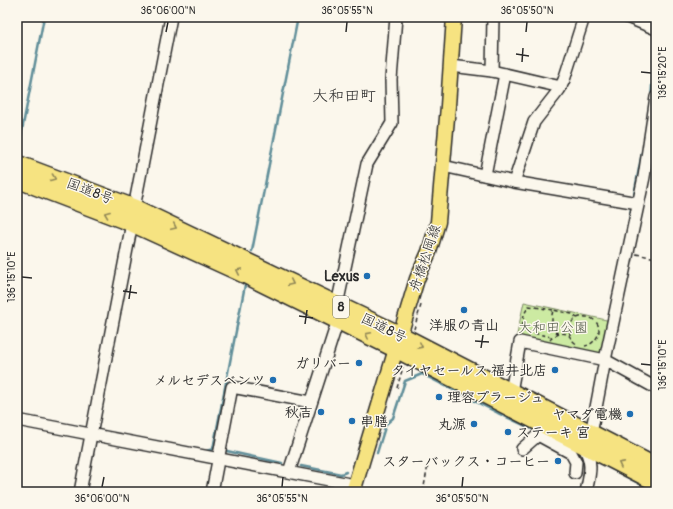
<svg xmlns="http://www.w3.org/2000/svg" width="673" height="509" viewBox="0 0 673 509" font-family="Pangolin,'Klee One',sans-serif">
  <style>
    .green { fill: #cceaa2; stroke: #7c8a66 }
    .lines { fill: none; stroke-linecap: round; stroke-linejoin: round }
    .stream { stroke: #608e99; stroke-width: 2.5 }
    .minor-casing { stroke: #2b2b2b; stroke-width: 14 }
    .major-casing { stroke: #2b2b2b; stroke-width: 17 }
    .highway-casing { stroke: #2b2b2b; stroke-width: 20 }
    .path { stroke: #2b2b2b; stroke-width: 1.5; stroke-dasharray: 4 3; stroke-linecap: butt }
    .minor { stroke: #fbf7ec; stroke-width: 11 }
    .major { stroke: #f6e381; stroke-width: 14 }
    .highway { stroke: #f6e381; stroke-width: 17 }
    .oneway { stroke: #908756 }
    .ticks { fill: none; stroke: #2b2b2b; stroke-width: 1.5 }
    .poi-dot { fill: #1f6fb2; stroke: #fbf7ec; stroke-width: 1.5 }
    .labels { text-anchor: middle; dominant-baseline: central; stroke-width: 3; stroke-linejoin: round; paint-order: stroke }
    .shield { fill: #fbf7ec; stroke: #696865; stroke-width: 1 }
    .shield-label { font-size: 13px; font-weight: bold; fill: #2b2b2b }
    .street-label { font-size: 14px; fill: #2b2b2b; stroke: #fbf7ec }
    .poi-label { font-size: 14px; font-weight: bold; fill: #2b2b2b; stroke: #fbf7ec; text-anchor: end }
    .park-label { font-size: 14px; fill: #535b49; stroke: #fbf7ec }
    .quarter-label { font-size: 16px; fill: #2b2b2b; stroke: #fbf7ec }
    .neatline { fill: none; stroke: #2b2b2b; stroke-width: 1.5 }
    .ticks-label { font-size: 10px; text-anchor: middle; fill: #2b2b2b }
  </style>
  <rect width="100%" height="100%" fill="#fbf7ec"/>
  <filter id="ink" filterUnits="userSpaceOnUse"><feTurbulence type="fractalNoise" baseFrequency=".025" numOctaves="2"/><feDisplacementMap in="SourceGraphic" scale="8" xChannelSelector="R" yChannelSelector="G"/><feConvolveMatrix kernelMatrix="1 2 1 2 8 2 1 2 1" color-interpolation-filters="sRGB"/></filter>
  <g filter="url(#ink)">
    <polygon class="green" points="524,302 611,321 603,353 596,356 516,339"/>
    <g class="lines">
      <g class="stream">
        <polyline points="615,17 624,20"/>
        <polyline points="651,98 656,35 653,32"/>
        <polyline points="17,156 44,17"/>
        <polyline points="634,195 642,152"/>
        <polyline points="629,222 631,209"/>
        <polyline points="252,251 298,17"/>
        <polyline points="206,451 213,449 245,285"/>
        <polyline points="227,451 282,463"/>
        <polyline points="377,453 386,424 393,418 405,381 422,374 498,413 537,431"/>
        <polyline points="301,466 341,474 346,472"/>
        <polyline points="606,466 655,492"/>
      </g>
      <g class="minor-casing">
        <g id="minor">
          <polyline points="627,17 656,29"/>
          <polyline points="451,66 492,71 561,87"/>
          <polyline points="492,71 493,17"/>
          <polyline points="443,166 514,182 638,203"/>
          <polyline points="485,175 505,74"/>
          <polyline points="514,182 534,122 559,90 564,80 584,17"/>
          <polyline points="134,208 171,17"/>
          <polyline points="337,305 367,164 392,123 391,79 396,17"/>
          <polyline points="511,392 520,342 605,360 656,388"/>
          <polyline points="17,420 355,485"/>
          <polyline points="591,434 605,360 644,177 656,97"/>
          <path d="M582 445C594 461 590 474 586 492"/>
          <polyline points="522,449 538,435 571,453 576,462 575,473"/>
          <polyline points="289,472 338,320"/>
          <polyline points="80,492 132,223"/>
          <polyline points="212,492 232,387 311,402"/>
        </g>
      </g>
      <g class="major-casing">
        <polyline id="major" points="353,492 417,279 429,252 438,222 448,106 454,17"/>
      </g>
      <g class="highway-casing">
        <g id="highway">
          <polyline points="17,164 134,208 400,335 656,467"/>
          <polyline points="17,179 132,223 246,275 396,349 656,482"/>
        </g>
      </g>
      <g class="path">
        <polyline points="636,254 656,258"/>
        <polyline points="414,329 421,305"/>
        <polyline points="558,334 552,327 552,315 553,310 572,314 577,318"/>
        <path d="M570 336C570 333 569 329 570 326 573 316 586 314 594 320 605 329 596 344 585 346"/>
        <polyline points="552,337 523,331 522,329 524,314 529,306 553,310"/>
        <path d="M550 340C554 335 563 331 568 335 571 337 570 337 572 340 573 341 576 344 577 344"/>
        <polyline points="397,388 403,367"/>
        <polyline points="423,492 428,465"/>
      </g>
      <use href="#minor" class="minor"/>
      <use href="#major" class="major"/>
      <use href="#highway" class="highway"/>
    </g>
    <defs><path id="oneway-chevron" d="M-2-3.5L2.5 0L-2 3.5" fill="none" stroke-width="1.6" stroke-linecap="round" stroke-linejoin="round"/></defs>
    <g class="oneway">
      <use href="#oneway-chevron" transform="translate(53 178) rotate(21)"/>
      <use href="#oneway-chevron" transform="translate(107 214) rotate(-159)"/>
      <use href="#oneway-chevron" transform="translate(174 227) rotate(25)"/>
      <use href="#oneway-chevron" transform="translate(239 271) rotate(-155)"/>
      <use href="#oneway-chevron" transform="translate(291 283) rotate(25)"/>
      <use href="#oneway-chevron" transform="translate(368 335) rotate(-153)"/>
      <use href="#oneway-chevron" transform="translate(420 346) rotate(27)"/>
      <use href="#oneway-chevron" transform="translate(621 464) rotate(-152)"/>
    </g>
  </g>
  <path class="ticks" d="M166 32 168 22M346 32 347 22M526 32 527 22M516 54 529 56M522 62 523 48M641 72 651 73M22 277 32 278M123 291 137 293M129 299 131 285M299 316 313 318M305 324 307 310M475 341 489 342M481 348 483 335M641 364 651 365M102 487 104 477M282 487 283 477M462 487 463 477"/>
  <g class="poi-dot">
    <circle cx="367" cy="276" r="4"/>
    <circle cx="464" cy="310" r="4"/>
    <circle cx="359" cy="363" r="4"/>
    <circle cx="555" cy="370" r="4"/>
    <circle cx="273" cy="380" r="4"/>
    <circle cx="439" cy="397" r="4"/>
    <circle cx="321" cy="412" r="4"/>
    <circle cx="630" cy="414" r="4"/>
    <circle cx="352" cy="421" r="4"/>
    <circle cx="474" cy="424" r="4"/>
    <circle cx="508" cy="432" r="4"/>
    <circle cx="558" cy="461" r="4"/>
  </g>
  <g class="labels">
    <rect class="shield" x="333" y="296" width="16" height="22" rx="3"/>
    <g class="shield-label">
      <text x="341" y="307">8</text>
    </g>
    <g class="street-label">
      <text transform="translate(90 191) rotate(21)">国道8号</text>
      <text transform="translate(425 258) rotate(-71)">舟橋松岡線</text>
      <text transform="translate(384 328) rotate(26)">国道8号</text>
    </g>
    <g class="poi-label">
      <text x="359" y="276">Lexus</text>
      <text x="464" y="325" text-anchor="middle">洋服の青山</text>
      <text x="351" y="363">ガリバー</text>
      <text x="547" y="370">タイヤセールス 福井北店</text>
      <text x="265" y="380">メルセデスベンツ</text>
      <text x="447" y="397" text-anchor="start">理容プラージュ</text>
      <text x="313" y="412">秋吉</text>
      <text x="622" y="414">ヤマダ電機</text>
      <text x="360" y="421" text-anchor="start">串膳</text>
      <text x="466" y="424">丸源</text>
      <text x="516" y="432" text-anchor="start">ステーキ 宮</text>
      <text x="550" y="461">スターバックス・コーヒー</text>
    </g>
    <g class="park-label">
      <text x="553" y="327">大和田公園</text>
    </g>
    <g class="quarter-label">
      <text x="344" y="96">大和田町</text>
    </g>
  </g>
  <rect width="673" height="509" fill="none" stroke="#fbf7ec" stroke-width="44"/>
  <rect x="22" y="22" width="629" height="465" class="neatline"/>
  <g class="ticks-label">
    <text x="168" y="14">36°06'00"N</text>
    <text x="347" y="14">36°05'55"N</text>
    <text x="527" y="14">36°05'50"N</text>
    <text transform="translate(662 73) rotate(-90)" y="4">136°15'20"E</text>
    <text transform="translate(11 277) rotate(-90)" y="4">136°15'10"E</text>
    <text transform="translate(662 365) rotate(-90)" y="4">136°15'10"E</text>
    <text x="102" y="502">36°06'00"N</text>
    <text x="282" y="502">36°05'55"N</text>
    <text x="462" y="502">36°05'50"N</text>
  </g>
</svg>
